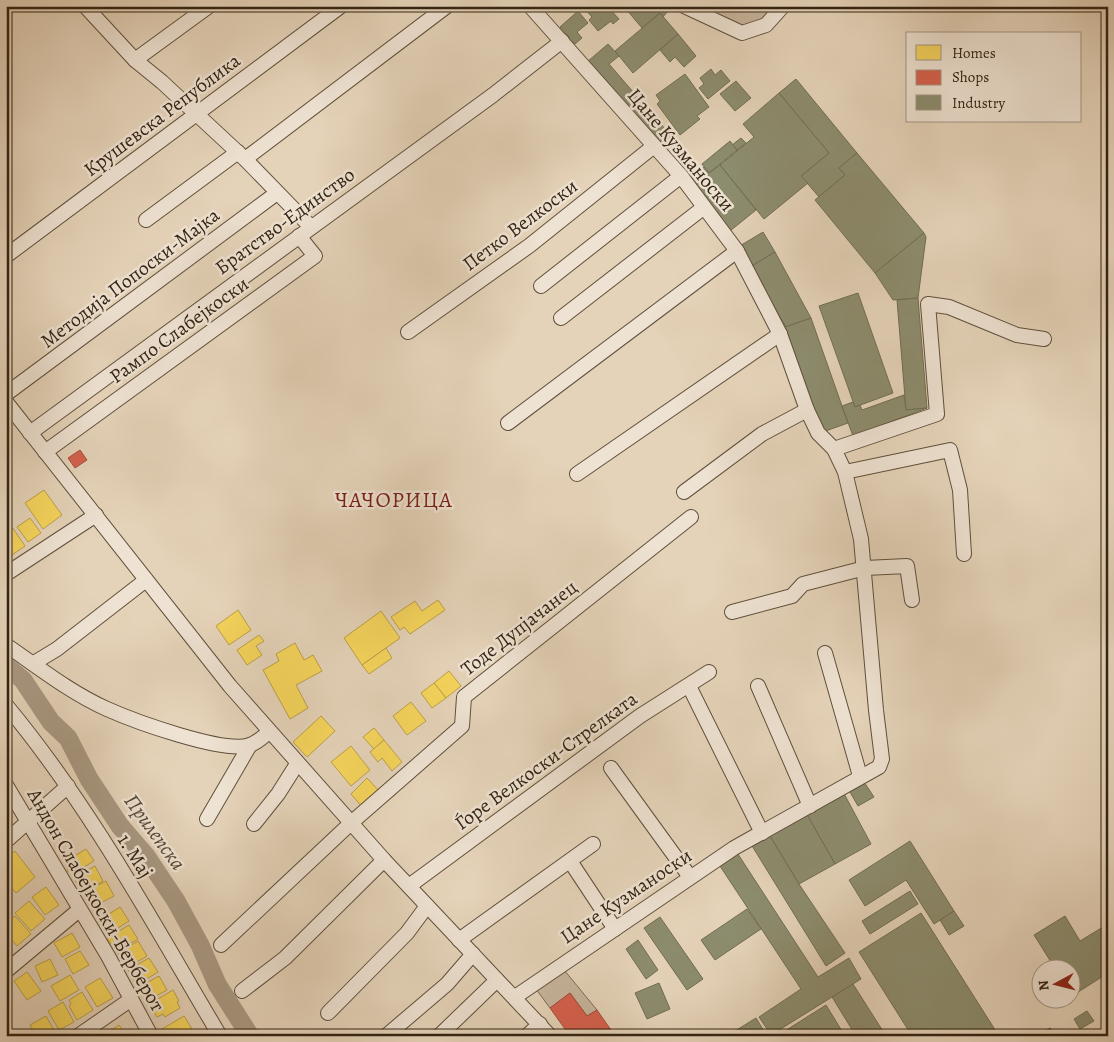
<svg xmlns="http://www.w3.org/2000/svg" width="1114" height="1042" viewBox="0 0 1114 1042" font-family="Alegreya,serif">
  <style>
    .green { fill: #c7b59d; stroke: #7c6c58 }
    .homes { fill: #f6d55c; stroke: #bba046 }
    .shops { fill: #d6604d; stroke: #a54e3c }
    .industry { fill: #8c8c6e; stroke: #716d53 }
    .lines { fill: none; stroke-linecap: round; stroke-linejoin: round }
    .river { stroke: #a89881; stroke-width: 19 }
    .minor-casing { stroke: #5f503c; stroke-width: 16 }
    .minor { stroke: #eee2d2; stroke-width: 14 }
    .labels { text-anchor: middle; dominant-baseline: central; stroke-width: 5; stroke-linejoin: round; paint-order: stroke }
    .street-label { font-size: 20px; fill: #322413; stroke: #eee2d2 }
    .water-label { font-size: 21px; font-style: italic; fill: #554734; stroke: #eee2d2 }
    .quarter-label { font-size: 22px; letter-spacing: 1px; fill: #7a1f14; stroke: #eee2d2 }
  </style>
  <rect width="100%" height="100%" fill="#e5d3b9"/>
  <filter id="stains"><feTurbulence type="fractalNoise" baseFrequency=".004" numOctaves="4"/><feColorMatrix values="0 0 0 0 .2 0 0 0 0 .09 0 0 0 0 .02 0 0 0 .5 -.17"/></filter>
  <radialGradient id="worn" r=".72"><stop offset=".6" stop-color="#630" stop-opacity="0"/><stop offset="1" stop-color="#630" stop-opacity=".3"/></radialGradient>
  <g class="green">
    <polygon points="684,6 783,6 754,31"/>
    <polygon points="560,965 597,1010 587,1016 570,993 550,1008 533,985"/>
  </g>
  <g class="homes">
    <polygon points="44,490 62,515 43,529 25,503"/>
    <polygon points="30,518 41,533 28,542 17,527"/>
    <polygon points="10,524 25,546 9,557 6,552 6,527"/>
    <polygon points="438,600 445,610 410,634 404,627 400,630 391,617 415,601 422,611"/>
    <polygon points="238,610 251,630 229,645 216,626"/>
    <polygon points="381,611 400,638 362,665 344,638"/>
    <polygon points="259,635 264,641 256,646 262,655 247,665 237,650"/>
    <polygon points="295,643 304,660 313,655 322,671 296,685 308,708 290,719 263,670 279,661 276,654"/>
    <polygon points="386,648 392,658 369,674 362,665"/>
    <polygon points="449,671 461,686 446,698 434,683"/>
    <polygon points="434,683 446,698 432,708 421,693"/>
    <polygon points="411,702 426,721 407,735 393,716"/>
    <polygon points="321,716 335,731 307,757 293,742"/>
    <polygon points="374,728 384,740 374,749 363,737"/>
    <polygon points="384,740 402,762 392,771 382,758 378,762 370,752"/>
    <polygon points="351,746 370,770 351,786 331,762"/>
    <polygon points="367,778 380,792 363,808 351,794"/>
    <polygon points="86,849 94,861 74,873 71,870 68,872 66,861"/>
    <polygon points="15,851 35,877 16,893 6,881 6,859"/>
    <polygon points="95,866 103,881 83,893 74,878"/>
    <polygon points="106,881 114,896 91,908 83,893"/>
    <polygon points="46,887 59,905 45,915 32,897"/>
    <polygon points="29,901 45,919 31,931 15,913"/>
    <polygon points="120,907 129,921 107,935 98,921"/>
    <polygon points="15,916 31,934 17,946 6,933 6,923"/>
    <polygon points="129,925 138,939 116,952 107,938"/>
    <polygon points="72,933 80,947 62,957 54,943"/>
    <polygon points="138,941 147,956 127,968 118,953"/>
    <polygon points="80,951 89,965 73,974 65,959"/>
    <polygon points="149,958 158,972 137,985 128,970"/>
    <polygon points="50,959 58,975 42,982 35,966"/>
    <polygon points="27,972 41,991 27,1000 14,981"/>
    <polygon points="70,975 79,990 60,1001 51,986"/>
    <polygon points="159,976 167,990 147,1001 139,987"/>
    <polygon points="100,978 113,998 97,1007 85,987"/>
    <polygon points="173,990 179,1001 177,1002 180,1008 165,1017 163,1014 157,1017 149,1004"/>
    <polygon points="82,992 93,1010 77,1020 69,1006 71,1004 69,1000"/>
    <polygon points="63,1002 74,1022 59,1030 48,1011"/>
    <polygon points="46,1016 55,1032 49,1036 36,1036 30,1025"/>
    <polygon points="184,1016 192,1029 181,1036 166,1036 162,1029"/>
    <polygon points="119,1025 126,1036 103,1036"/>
  </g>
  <g class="shops">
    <polygon points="80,450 87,460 75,468 68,458"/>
    <polygon points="570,993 587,1016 597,1010 611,1030 603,1036 570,1036 550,1008"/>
  </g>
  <g class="industry">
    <polygon points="585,6 600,6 604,11 608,7 619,19 613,24 611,21 598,31 589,20 592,17 584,8"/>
    <polygon points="628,6 653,6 667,12 663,17 660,13 642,28 626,9"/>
    <polygon points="578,11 588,23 577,32 582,38 575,44 560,27"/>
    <polygon points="660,13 678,34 633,73 615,51"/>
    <polygon points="678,34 696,56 684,67 675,57 670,62 660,50"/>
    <polygon points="608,44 619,56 609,64 672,137 660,147 587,62"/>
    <polygon points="711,69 715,75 721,70 730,81 708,99 699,88 704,84 700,78"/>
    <polygon points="685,74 709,107 697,116 700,119 680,135 657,104 660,101 656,95"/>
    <polygon points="796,79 857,153 839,168 845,175 819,197 801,176 829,153 779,93"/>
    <polygon points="736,81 751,98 735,111 720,94"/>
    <polygon points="779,93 829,153 801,176 808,183 764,219 720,165 754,137 743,124"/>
    <polygon points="741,138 746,143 737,150 732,145"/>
    <polygon points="730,141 737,150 709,173 702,164"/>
    <polygon points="857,153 924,233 875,273 815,200 845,175 839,168"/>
    <polygon points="685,159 697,174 704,167 709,173 720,165 756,210 730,231 677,165"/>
    <polygon points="763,232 775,252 750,267 738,247"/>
    <polygon points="924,233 926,237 918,298 893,300 875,273"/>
    <polygon points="775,252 811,318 786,327 750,267"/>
    <polygon points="858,293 893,393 855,407 819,306"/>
    <polygon points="918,298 927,408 906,410 897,300"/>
    <polygon points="811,318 848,423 820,433 782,328"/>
    <polygon points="904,395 906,410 927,408 853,436 842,406 853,402 855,407 860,405 862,410"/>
    <polygon points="860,776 874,797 858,806 846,785"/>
    <polygon points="841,788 871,844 835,864 804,810"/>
    <polygon points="805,811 835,864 799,884 768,833"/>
    <polygon points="767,831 799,884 845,953 826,966 749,841"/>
    <polygon points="910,841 954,911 934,924 906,880 865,906 849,880"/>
    <polygon points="734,848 818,977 849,958 861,979 771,1035 759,1017 801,989 716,860"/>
    <polygon points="910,891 918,904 870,934 862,921"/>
    <polygon points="747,909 761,929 715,960 701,940"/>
    <polygon points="954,911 964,926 949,935 940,920"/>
    <polygon points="921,913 999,1036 912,1036 859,952"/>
    <polygon points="1065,916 1080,941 1103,927 1108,934 1108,973 1072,996 1072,970 1042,970 1051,962 1034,935"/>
    <polygon points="660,917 703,979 687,990 644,928"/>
    <polygon points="638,940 658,970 646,979 626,949"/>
    <polygon points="659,983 670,1009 647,1019 635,993"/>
    <polygon points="853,984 886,1036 856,1036 832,997"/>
    <polygon points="826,1005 845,1036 777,1036"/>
    <polygon points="1087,1011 1094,1021 1080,1029 1074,1019"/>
    <polygon points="756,1018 767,1036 727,1036"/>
    <polygon points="1050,1028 1055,1036 1036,1036"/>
  </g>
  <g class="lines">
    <polyline class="river" points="6,666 23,680 51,722 68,738 89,779 120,826 146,856 176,901 200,945 217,984 250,1036"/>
    <g class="minor-casing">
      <g id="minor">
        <polyline points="85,6 135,60 162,82 245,159 311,227"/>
        <polyline points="684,6 742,33 766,25 783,6"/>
        <polyline points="6,8 8,6"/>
        <polyline points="135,60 209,6"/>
        <polyline points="245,159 447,6"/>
        <polyline points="146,220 238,152"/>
        <polyline points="6,256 341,6"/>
        <polyline points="541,286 681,176"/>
        <polyline points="561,318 703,208"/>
        <polyline points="408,332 529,246 654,146"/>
        <polyline points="6,394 277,193"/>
        <polyline points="6,402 230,686 384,860 550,1036"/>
        <polyline points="508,423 737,251"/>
        <polyline points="30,433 493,95 562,41"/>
        <polyline points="834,449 937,414 928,304 949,307 1017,335 1044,339"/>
        <polyline points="45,452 315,256 299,236"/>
        <polyline points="845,472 950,450 960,490 964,554"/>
        <polyline points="577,474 780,334"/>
        <polyline points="684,492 762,434 807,410"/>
        <polyline points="6,574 96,515"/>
        <polyline points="732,612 792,596 803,584 865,568 907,566 912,600"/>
        <path d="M6 645C38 667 71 693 107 709 134 721 224 754 250 745 257 743 264 736 269 732"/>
        <polyline points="825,653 860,776"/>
        <polyline points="34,663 57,649 146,580"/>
        <polyline points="689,686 762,833"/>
        <polyline points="758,686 810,806"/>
        <path d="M6 705C90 806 153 923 220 1036"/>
        <polyline points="611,768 690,877"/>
        <polyline points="6,785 108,956 151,1036"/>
        <polyline points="207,819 250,745"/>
        <polyline points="254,824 278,794 297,764"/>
        <polyline points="6,841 68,786"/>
        <polyline points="570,861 615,929"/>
        <polyline points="409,886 640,716 709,672"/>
        <polyline points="459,940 593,844"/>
        <polyline points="221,945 351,823 462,726 464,697 691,517"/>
        <polyline points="6,971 79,910"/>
        <polyline points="242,991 285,958 384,860"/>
        <polyline points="515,997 734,848 879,767 882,759 876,710 861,539 845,472 834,449 818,433 807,410 780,334 737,251 681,176 530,6"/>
        <polyline points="328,1013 407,933 427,906"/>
        <polyline points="78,1036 130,1000"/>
        <polyline points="386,1036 447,984 473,954"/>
        <polyline points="439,1036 497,980"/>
        <polyline points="527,1036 540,1024"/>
      </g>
    </g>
    <use href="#minor" class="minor"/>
  </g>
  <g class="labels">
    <g class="street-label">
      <text transform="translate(162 115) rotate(-37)">Крушевска Република</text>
      <text transform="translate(681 150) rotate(50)">Цане Кузманоски</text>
      <text transform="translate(285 221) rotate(-36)">Братство-Единство</text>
      <text transform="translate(520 225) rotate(-37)">Петко Велкоски</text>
      <text transform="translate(130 278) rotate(-37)">Методија Попоски-Мајка</text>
      <text transform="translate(179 330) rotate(-36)">Рампо Слабејкоски</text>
      <text transform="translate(519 628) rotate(-38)">Тоде Дупјачанец</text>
      <text transform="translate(546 761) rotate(-36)">Ѓоре Велкоски-Стрелката</text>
      <text transform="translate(135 856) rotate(58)">1. Мај</text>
      <text transform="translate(626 896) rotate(-34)">Цане Кузманоски</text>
      <text transform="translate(96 900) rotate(60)">Андон Слабејкоски-Берберот</text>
    </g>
    <g class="water-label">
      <text transform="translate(155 832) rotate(54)">Прилепска</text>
    </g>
    <g class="quarter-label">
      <text x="394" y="500">ЧАЧОРИЦА</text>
    </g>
  </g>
  <rect width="1114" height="1042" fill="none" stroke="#e5d3b9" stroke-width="25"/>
  <rect x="8" y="8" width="1099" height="1027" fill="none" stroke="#322413" stroke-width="2.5"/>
  <rect x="12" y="12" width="1089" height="1017" fill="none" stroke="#322413"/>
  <rect x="906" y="32" width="175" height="90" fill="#eee2d2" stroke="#a39686"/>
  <rect x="916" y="45" width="25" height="15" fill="#f6d55c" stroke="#a39686"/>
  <text x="952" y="58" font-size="15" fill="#322413">Homes</text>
  <rect x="916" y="70" width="25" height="15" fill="#d6604d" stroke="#a39686"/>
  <text x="952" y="82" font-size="15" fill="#322413">Shops</text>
  <rect x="916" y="95" width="25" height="15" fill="#8c8c6e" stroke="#a39686"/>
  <text x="952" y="108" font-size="15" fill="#322413">Industry</text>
  <g transform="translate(1056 984) rotate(263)"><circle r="24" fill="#eee2d2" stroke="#a39686"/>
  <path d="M0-4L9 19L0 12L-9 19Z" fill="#8f2418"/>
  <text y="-8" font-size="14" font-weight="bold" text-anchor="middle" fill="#322413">N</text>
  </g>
  <rect width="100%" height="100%" filter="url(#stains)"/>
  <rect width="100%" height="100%" fill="url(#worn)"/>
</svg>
